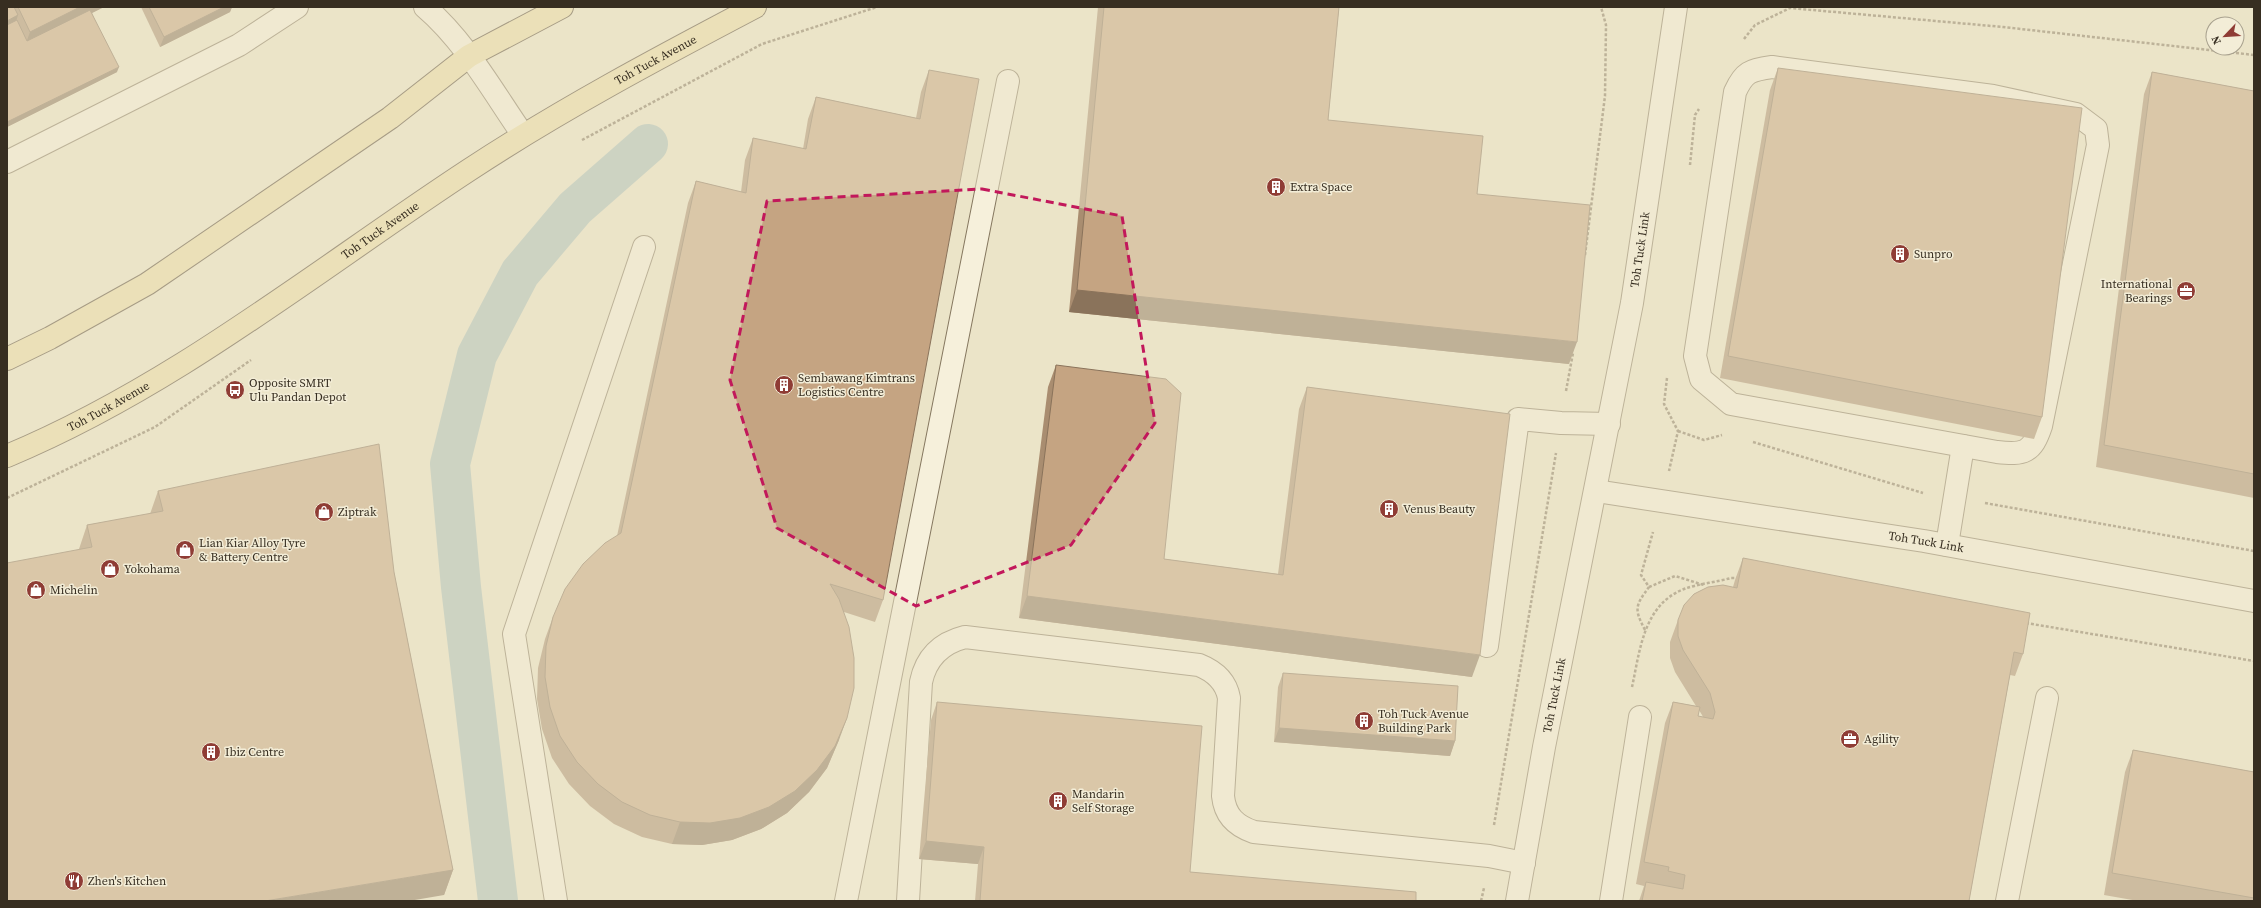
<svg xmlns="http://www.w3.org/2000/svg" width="2261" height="908" viewBox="0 0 2261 908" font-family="'Source Serif 4',serif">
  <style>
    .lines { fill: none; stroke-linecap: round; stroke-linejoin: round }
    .canal { stroke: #a9bfbb; stroke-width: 40 }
    .minor-casing { stroke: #85775f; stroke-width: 24 }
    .major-casing { stroke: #544533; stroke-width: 24 }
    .path { stroke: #85775f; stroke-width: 2.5; stroke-dasharray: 3 2; stroke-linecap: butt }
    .minor { stroke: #f6f0db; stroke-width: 22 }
    .major { stroke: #eadba4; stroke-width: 22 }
    .wall { fill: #a98d70; fill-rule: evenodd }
    .shaded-wall { fill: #8a735b }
    .building { fill: #c5a482; stroke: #8a735b }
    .marked { fill: none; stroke: #c2185b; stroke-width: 3; stroke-dasharray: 8 5; stroke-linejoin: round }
    .labels { text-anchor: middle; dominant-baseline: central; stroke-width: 3; stroke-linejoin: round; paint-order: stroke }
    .street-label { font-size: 12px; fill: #372e21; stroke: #f3edd7 }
    .poi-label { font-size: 12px; fill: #372e21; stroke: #f3edd7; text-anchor: start }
  </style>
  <rect width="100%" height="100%" fill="#ebe4c8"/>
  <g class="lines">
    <polyline class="canal" points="498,901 461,587 450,464 477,355 520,273 575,208 648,144"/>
    <g class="minor-casing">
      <g id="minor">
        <path d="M425 7C465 41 493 92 523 135"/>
        <path d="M1772 67 1993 96 2076 114 2096 129 2098 145 2041 426C2032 453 2024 455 1997 452L1731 404 1701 379 1695 356 1735 92C1744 72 1750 70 1772 67Z"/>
        <polyline points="7,162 239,45 297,7"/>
        <path id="s1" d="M1596 491 1924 541 2254 601"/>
        <polyline points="1947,545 1963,446"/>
        <polyline points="1487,646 1518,419 1561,423 1609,424"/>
        <polyline points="556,901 514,634 644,247"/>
        <polyline points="846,901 1008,81"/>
        <path d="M908 901 921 682C926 658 941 643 965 637L1199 665C1214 671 1226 681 1229 698L1223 796C1225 816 1236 826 1254 832L1489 856 1524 863"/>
        <path id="s2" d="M1517 901 1544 747 1632 303 1676 7"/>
        <polyline points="1611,901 1640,717"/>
        <polyline points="2007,901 2047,698"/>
      </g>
    </g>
    <g class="major-casing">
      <g id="major">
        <polyline points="7,359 50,338 147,284 390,118 469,56 562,7"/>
        <path id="s3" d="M7 456C175 386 318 269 469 170 560 110 658 58 755 7"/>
      </g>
    </g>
    <g class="path">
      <polyline points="1744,39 1755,25 1790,8 2003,27 2254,55"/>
      <polyline points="582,140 762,44 877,7"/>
      <polyline points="1690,165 1695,115 1699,109"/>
      <polyline points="1585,255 1605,96 1606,25 1601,7"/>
      <polyline points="1667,378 1664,404 1678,431 1669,471"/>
      <polyline points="1566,391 1573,353"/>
      <polyline points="1678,431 1704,440 1722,435"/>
      <polyline points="1753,442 1923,493"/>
      <polyline points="7,498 155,427 251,360"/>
      <polyline points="1985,503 2254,551"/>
      <polyline points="1649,587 1675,576 1704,585"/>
      <polyline points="2026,623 2254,661"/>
      <path d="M1645 630C1634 609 1635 606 1649 587L1641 575 1653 532"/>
      <path d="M1632 687C1640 651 1643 605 1684 589 1697 584 1717 582 1731 578H1739"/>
      <polyline points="1494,825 1556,453"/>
      <polyline points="1481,901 1484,888"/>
    </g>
    <use href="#minor" class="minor"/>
    <use href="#major" class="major"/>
  </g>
  <g class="wall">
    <polygon points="7,7 104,7 92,13 117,72 7,127"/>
    <polygon points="141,7 232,7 230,12 160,47"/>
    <polygon points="1098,7 1339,7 1328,120 1477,194 1569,364 1069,312"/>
    <polygon points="1778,68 2042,417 2034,439 1720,378 1770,90"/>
    <polygon points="929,70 883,600 875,622 844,612 839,740 827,768 809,792 787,813 761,829 732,840 702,845 672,844 642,837 614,824 590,806 569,784 552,758 542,729 537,699 538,668 545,639 553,617 617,536 688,203 696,181 741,192 745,160 753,138 803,149 808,119 816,97 916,118 921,92"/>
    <polygon points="2152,72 2254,91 2254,498 2096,467 2144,94"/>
    <polygon points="1056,365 1164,559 1278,574 1299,409 1307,387 1472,677 1019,618 1048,387"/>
    <polygon points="158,491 394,572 453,870 444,895 79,549 87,525 150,514"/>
    <path d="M1743 558 2023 654 2015 676 2010 675 1969 901H1639L1644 886 1636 884 1665 723 1673 702 1696 706 1675 672 1670 658V642L1678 620 1733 587 1735 580ZM1699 710 1702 715 1703 717 1698 716Z"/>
    <polygon points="1283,673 1455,741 1450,756 1274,742 1278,687"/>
    <polygon points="937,702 1190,872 1416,901 975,901 978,864 919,859 931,720"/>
    <polygon points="2133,750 2254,772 2254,901 2138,901 2104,895 2125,772"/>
  </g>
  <g class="shaded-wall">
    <polygon points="80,7 104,7 25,46 30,32"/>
    <polygon points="224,7 232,7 230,12 160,47 164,37"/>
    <polygon points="18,15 15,25 7,29 7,21"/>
    <polygon points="119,67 117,72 7,127 7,122"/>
    <polygon points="1077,290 1577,342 1569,364 1069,312"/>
    <polygon points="1027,596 1480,655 1472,677 1019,618"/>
    <polygon points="847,718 839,740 827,768 809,792 787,813 761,829 732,840 702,845 672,844 680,822"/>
    <polygon points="1279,728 1455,741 1450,756 1274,742"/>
    <polygon points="926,841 984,847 978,864 919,859"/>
    <polygon points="453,870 444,895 409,901 265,901"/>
  </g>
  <g class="building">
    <polygon points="7,7 14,7 18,15 7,21"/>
    <polygon points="18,7 80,7 30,32"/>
    <polygon points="149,7 224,7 164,37"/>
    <polygon points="1104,7 1339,7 1328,120 1483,136 1477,194 1590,205 1577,342 1077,290"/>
    <polygon points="90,10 119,67 7,122 7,25 17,20 27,41"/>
    <polygon points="1778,68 2082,108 2042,417 1728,356"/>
    <polygon points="929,70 979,79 883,600 830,584 839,599 849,627 854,658 854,688 847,718 835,746 817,770 795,791 769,807 740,818 710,823 680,822 650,815 622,802 598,784 577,762 560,736 550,707 545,677 546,646 553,617 565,589 583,564 605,543 621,533 696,181 746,193 753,138 806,149 816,97 920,119"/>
    <polygon points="2152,72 2254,91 2254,474 2104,445"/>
    <polygon points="1056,365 1166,379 1181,393 1164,559 1283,575 1307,387 1510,414 1480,655 1027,596"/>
    <polygon points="379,444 394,572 453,870 265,901 7,901 7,563 92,547 87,525 163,511 158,491"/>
    <polygon points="1743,558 2030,613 2023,654 2014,652 1969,901 1642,901 1646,882 1683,889 1685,875 1668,871 1669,867 1644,862 1673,702 1700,707 1698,716 1713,719 1715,712 1710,693 1683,650 1678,636 1678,620 1684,605 1694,594 1708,587 1723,585 1737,588"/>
    <polygon points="1283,673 1458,686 1455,741 1279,728"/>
    <polygon points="937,702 1202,726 1190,872 1416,892 1416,901 980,901 984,847 926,841"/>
    <polygon points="2133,750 2254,772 2254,898 2112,873"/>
  </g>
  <path d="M0 0H2261V908H0ZM982 189 1122 216 1155 423 1071 545 916 606 777 528 730 380 767 201Z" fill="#ebe4c8" fill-opacity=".55" fill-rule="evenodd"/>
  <path class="marked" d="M982 189 1122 216 1155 423 1071 545 916 606 777 528 730 380 767 201Z"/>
  <defs>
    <g id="building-disc" transform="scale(1)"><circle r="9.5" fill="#8f3c35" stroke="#f3edd7"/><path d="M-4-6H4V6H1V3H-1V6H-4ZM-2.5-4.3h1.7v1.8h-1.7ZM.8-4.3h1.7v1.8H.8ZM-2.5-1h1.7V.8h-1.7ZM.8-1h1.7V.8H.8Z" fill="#fff"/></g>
    <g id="office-disc" transform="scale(1)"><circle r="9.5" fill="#8f3c35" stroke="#f3edd7"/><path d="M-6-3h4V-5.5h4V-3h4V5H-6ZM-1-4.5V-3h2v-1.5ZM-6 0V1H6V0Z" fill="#fff"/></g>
    <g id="bus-disc" transform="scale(1)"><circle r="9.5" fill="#8f3c35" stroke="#f3edd7"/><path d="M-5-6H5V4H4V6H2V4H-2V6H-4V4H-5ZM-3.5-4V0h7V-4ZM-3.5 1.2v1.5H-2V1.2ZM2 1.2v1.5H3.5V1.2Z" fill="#fff"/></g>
    <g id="shop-disc" transform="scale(1)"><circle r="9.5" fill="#8f3c35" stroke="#f3edd7"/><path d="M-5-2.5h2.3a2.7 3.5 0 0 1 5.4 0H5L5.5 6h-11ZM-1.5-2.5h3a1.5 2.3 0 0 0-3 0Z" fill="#fff"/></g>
    <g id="restaurant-disc" transform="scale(1)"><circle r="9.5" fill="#8f3c35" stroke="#f3edd7"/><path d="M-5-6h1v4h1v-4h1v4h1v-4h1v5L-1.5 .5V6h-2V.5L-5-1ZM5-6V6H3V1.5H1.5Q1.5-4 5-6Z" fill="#fff"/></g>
  </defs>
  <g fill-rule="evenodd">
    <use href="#building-disc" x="1276" y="187"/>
    <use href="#building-disc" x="1900" y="254"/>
    <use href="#office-disc" x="2186" y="291"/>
    <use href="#building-disc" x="784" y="385"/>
    <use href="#bus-disc" x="235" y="390"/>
    <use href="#building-disc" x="1389" y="509"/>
    <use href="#shop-disc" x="324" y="512"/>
    <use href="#shop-disc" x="185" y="550"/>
    <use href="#shop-disc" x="110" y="569"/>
    <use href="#shop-disc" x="36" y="590"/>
    <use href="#building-disc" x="1364" y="721"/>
    <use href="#office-disc" x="1850" y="739"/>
    <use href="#building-disc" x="211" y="752"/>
    <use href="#building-disc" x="1058" y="801"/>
    <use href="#restaurant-disc" x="74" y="881"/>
  </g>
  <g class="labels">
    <g class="street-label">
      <text stroke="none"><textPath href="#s3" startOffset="761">Toh Tuck Avenue</textPath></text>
      <text stroke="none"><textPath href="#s3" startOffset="437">Toh Tuck Avenue</textPath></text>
      <text stroke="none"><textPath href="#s2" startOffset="663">Toh Tuck Link</textPath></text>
      <text stroke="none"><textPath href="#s3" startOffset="113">Toh Tuck Avenue</textPath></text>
      <text stroke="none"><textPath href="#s1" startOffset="334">Toh Tuck Link</textPath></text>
      <text stroke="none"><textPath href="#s2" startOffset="209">Toh Tuck Link</textPath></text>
    </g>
    <g class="poi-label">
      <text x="1290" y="187">Extra Space</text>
      <text x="1914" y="254">Sunpro</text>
      <text x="2172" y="284" text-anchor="end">International<tspan x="2172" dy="14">Bearings</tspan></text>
      <text x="798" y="378">Sembawang Kimtrans<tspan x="798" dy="14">Logistics Centre</tspan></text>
      <text x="249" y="383">Opposite SMRT<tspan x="249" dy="14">Ulu Pandan Depot</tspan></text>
      <text x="1403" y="509">Venus Beauty</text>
      <text x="338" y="512">Ziptrak</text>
      <text x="199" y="543">Lian Kiar Alloy Tyre<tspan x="199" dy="14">&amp; Battery Centre</tspan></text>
      <text x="124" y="569">Yokohama</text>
      <text x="50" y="590">Michelin</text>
      <text x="1378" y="714">Toh Tuck Avenue<tspan x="1378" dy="14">Building Park</tspan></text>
      <text x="1864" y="739">Agility</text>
      <text x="225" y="752">Ibiz Centre</text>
      <text x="1072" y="794">Mandarin<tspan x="1072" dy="14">Self Storage</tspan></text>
      <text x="88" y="881">Zhen's Kitchen</text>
    </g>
  </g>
  <rect width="2261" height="908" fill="none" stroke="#372e21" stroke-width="16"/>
  <g transform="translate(2225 36) rotate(245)"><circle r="19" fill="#f3edd7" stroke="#a8a18e"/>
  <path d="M0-3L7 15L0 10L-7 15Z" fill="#8f3c35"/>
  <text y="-6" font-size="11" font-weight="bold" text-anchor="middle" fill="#372e21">N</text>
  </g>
</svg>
